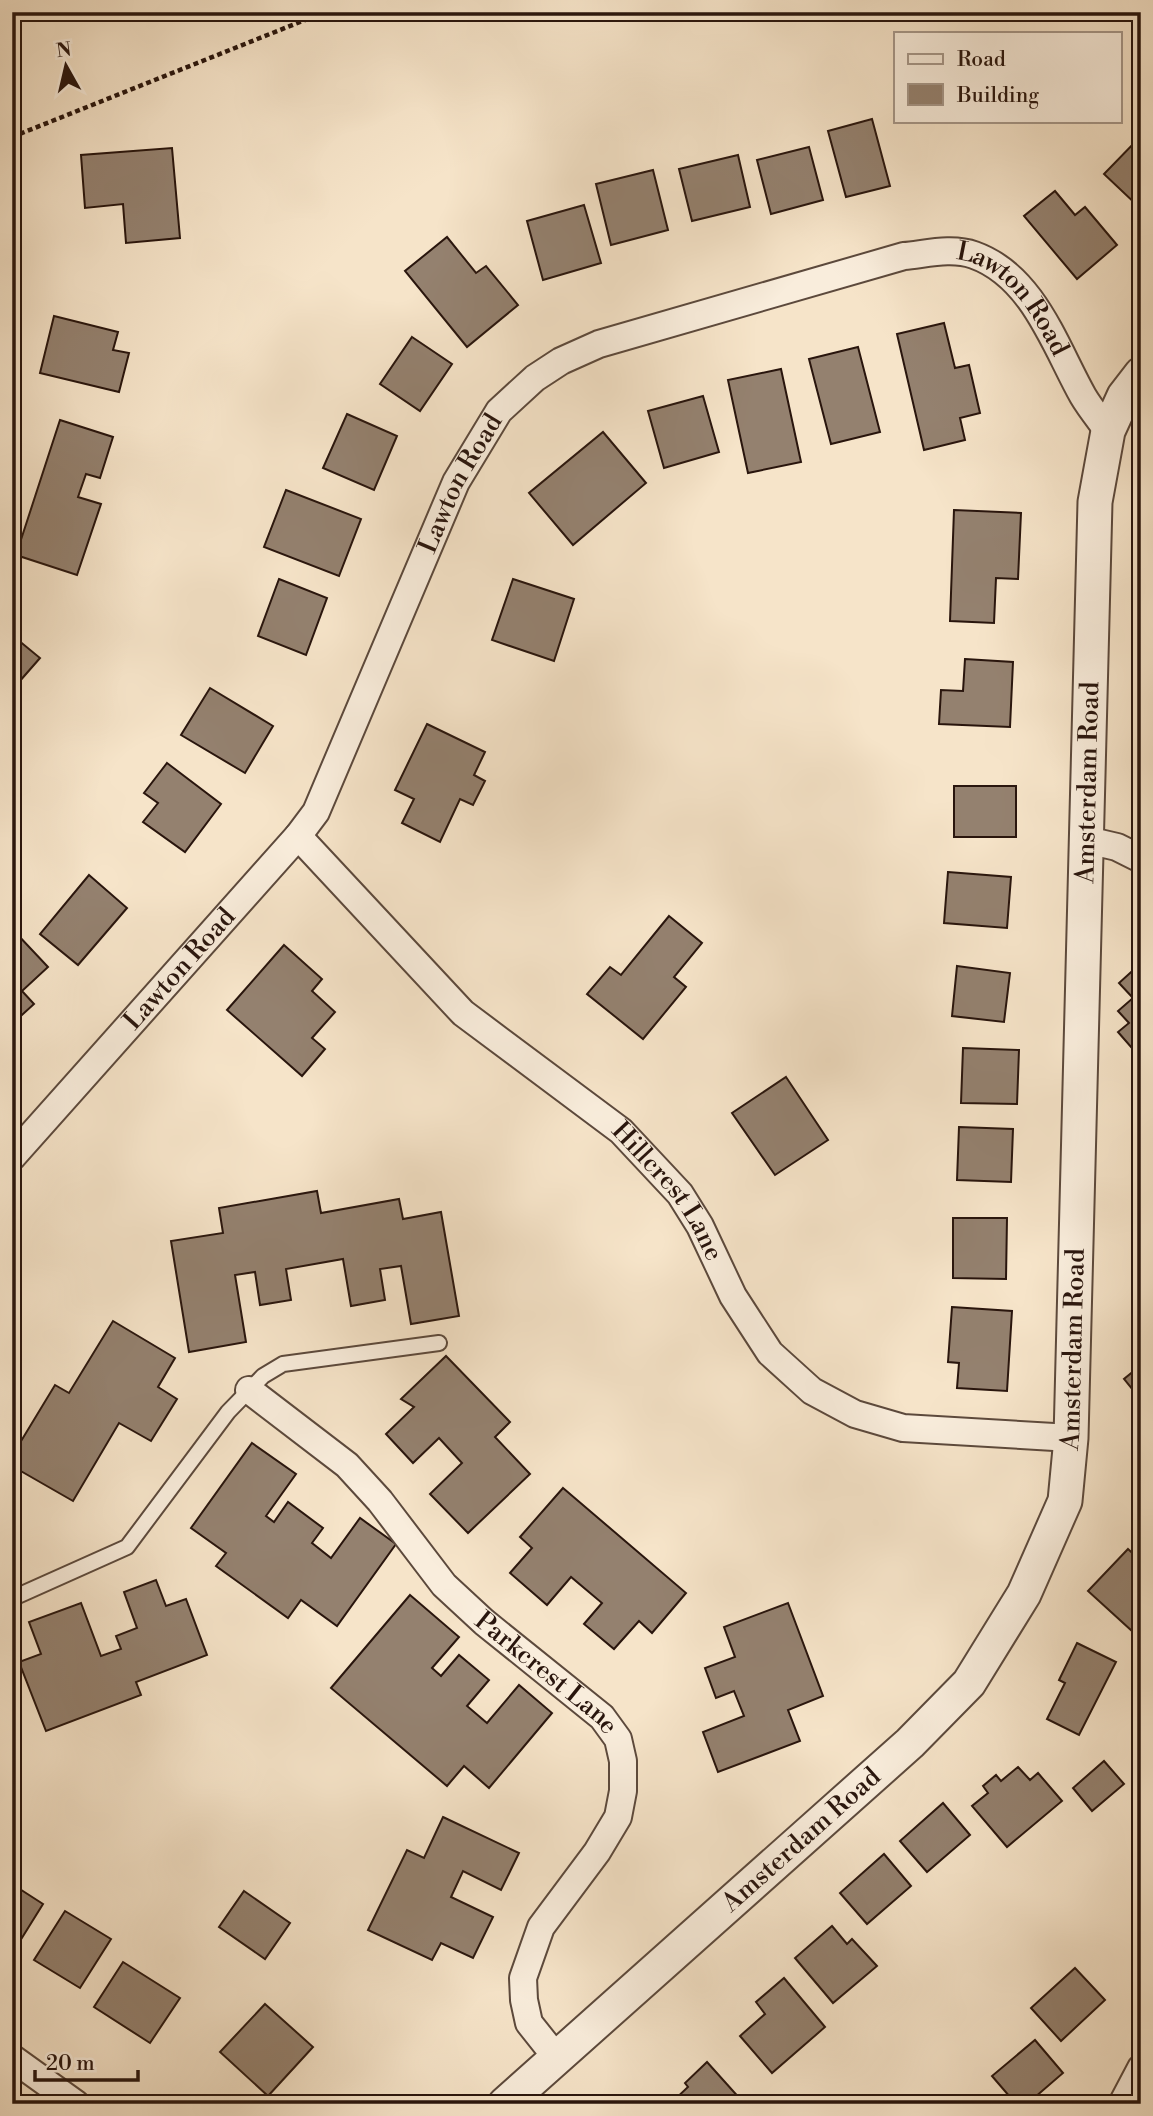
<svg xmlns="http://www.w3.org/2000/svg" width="1153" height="2116" viewBox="0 0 1153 2116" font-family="'Libre Bodoni',serif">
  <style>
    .building { fill: #94816f; stroke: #29150d; stroke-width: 2 }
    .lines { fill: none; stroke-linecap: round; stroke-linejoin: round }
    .service-casing { stroke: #5c493c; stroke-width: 18 }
    .minor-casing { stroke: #5c493c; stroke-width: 30 }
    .tertiary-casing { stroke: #5c493c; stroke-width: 37 }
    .path { stroke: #29150d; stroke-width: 4.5; stroke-dasharray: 5 3.5; stroke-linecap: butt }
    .service { stroke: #f9eddc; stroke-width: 14 }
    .minor { stroke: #f9eddc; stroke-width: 26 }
    .tertiary { stroke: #f9eddc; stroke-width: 33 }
    .labels { text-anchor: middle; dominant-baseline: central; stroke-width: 5; stroke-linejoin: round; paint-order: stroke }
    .street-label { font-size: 26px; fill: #29150d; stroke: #f9eddc }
  </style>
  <rect width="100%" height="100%" fill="#f6e4c9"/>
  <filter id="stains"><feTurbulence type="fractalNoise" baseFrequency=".00286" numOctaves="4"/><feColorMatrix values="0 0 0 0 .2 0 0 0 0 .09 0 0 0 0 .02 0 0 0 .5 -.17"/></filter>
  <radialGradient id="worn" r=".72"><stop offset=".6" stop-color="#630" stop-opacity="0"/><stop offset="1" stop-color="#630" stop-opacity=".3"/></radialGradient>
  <g class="building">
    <polygon points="872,119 890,186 846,197 828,131"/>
    <polygon points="1139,138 1141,139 1141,209 1104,174"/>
    <polygon points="809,147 823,200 771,214 757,160"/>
    <polygon points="172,148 180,238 126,243 123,204 85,208 81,155"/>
    <polygon points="738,155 750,207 692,221 679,169"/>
    <polygon points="653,170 668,230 611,245 596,184"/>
    <polygon points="1055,191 1075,215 1085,207 1117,245 1077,279 1024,216"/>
    <polygon points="584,205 601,263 543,280 527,221"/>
    <polygon points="447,237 476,273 486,266 518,305 467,347 405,271"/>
    <polygon points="54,316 118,332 113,350 129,353 119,392 40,373"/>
    <polygon points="944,323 955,368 969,365 980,413 960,418 965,440 924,450 897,334"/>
    <polygon points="412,337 452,364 420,411 380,384"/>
    <polygon points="858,347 880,432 831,444 809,359"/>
    <polygon points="781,369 801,462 748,473 728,380"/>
    <polygon points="703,396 719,452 664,468 648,411"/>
    <polygon points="347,414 397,436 374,490 323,468"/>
    <polygon points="60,420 113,437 100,478 86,474 78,497 101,504 77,575 16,555"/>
    <polygon points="603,432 646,483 573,545 529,493"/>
    <polygon points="286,490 361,519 339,576 264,547"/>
    <polygon points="954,510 1021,513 1018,579 996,578 994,623 950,621"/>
    <polygon points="279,579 327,598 306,655 258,636"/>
    <polygon points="513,579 574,599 554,661 492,640"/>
    <polygon points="12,635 40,658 12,690"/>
    <polygon points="965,659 1013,662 1010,727 939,724 941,690 963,691"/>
    <polygon points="210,688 273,726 245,773 181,735"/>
    <polygon points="427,724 485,752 474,775 485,781 473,805 460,799 440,842 402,823 414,799 395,790"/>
    <polygon points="167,763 221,804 185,852 143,822 158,803 144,793"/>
    <rect x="954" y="786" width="62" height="51"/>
    <polygon points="948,872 1011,877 1007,928 944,923"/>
    <polygon points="89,875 127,908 78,965 40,934"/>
    <polygon points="669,916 702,943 674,977 686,987 643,1039 587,994 610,967 621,975"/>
    <polygon points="16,933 48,967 22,991 34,1004 12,1024 12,936"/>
    <polygon points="284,945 322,979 312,991 335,1012 312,1038 325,1049 302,1076 227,1010"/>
    <polygon points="1140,964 1141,1053 1138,1055 1118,1032 1129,1023 1118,1011 1133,998 1119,983"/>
    <polygon points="957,966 1010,973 1004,1022 952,1016"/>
    <polygon points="963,1048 1019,1050 1017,1104 961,1103"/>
    <polygon points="786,1077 828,1140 775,1175 732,1113"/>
    <polygon points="959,1127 1013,1129 1011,1182 957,1180"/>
    <polygon points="317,1191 321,1213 399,1199 403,1219 441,1212 459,1316 411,1324 401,1266 380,1269 385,1300 351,1306 343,1259 286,1269 291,1300 260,1305 255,1272 235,1275 246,1342 189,1352 171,1241 223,1233 219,1208"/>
    <polygon points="953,1218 1007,1218 1006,1279 953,1278"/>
    <polygon points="952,1307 1012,1311 1007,1391 957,1388 959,1363 948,1362"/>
    <polygon points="113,1321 175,1358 158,1387 177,1399 151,1441 119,1423 73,1501 12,1466 12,1456 55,1385 69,1393"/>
    <polygon points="446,1356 510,1422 495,1437 530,1474 468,1533 430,1494 462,1463 439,1438 413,1463 386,1434 414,1407 401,1399"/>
    <polygon points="1141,1365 1141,1400 1124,1379"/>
    <polygon points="252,1443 296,1474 266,1516 274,1522 288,1502 323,1528 312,1543 331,1558 360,1518 396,1544 337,1626 301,1600 288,1618 216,1566 226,1553 191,1528"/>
    <polygon points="563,1488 686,1593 652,1633 639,1621 614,1649 584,1624 602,1603 571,1577 547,1605 510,1573 532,1548 520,1537"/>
    <polygon points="1128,1549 1141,1561 1141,1621 1132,1631 1088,1591"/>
    <polygon points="156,1580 166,1606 186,1599 207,1655 136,1682 141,1695 46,1731 19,1662 41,1654 29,1622 81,1603 101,1656 121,1649 116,1636 137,1628 124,1592"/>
    <polygon points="410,1595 459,1637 432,1668 441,1676 459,1655 489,1680 467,1706 487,1723 519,1685 552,1713 489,1788 464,1766 447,1786 331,1688"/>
    <polygon points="788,1603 823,1696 788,1710 800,1741 718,1772 703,1732 744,1716 734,1691 716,1698 705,1668 735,1657 724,1627"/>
    <polygon points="1077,1643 1116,1662 1079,1735 1047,1719 1065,1683 1059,1680"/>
    <polygon points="1104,1761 1124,1784 1092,1811 1073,1788"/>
    <polygon points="1018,1767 1030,1780 1038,1773 1062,1801 1007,1847 972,1806 988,1793 983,1786 996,1775 1001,1781"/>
    <polygon points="943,1803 970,1835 927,1872 900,1841"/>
    <polygon points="443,1817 519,1853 501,1890 463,1871 451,1897 493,1917 473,1958 441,1943 432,1960 368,1930 407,1850 424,1858"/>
    <polygon points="884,1854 911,1886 867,1924 840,1893"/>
    <polygon points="12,1884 43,1904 20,1941 12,1937"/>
    <polygon points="244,1891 290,1923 265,1959 219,1927"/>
    <polygon points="65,1911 111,1939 80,1988 34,1960"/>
    <polygon points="832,1926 847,1944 852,1939 877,1966 833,2003 795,1958"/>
    <polygon points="123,1962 180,1998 150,2043 94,2007"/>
    <polygon points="1075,1968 1105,2000 1061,2041 1031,2008"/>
    <polygon points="784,1978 825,2027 772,2073 740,2036 765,2014 756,2002"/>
    <polygon points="265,2004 313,2047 268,2096 220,2052"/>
    <polygon points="1035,2040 1063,2073 1027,2104 1016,2104 992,2076"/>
    <polygon points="707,2062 742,2101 739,2104 670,2104 688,2087 685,2083"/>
  </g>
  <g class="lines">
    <g class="service-casing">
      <polyline id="service" points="13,1598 127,1547 228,1412 263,1376 283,1364 439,1343"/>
    </g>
    <g class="minor-casing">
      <g id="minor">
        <path id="s1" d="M298 836 463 1013 621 1131 680 1194 700 1226 733 1296 770 1353 812 1391 855 1414 903 1428 1071 1438"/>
        <polyline points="1087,840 1117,847 1141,859"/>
        <path id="s2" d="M12 1157 298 836 316 812 456 482 499 411 535 378 561 361 599 344 904 256C926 254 952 247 974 255 1033 276 1055 346 1083 396 1090 408 1100 420 1108 431"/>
        <path id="s3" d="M249 1390 347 1465 380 1501 444 1585 484 1622 602 1717 618 1739 623 1761V1791L618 1817 597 1852 541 1927 523 1978 524 2000 529 2023 556 2057"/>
        <polyline points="12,2058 76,2104"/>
        <polyline points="1122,2104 1141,2068"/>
      </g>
    </g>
    <g class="tertiary-casing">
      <g id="tertiary">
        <path id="s4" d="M505 2104 910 1743 969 1683 1024 1594 1065 1501 1071 1438 1095 502 1108 431 1124 396 1141 374"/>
      </g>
    </g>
    <polyline class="path" points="12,137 325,12"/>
    <use href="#service" class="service"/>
    <use href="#minor" class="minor"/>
    <use href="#tertiary" class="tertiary"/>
  </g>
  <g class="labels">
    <g class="street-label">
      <text stroke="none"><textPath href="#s2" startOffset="1470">Lawton Road</textPath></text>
      <text stroke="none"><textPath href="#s2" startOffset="819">Lawton Road</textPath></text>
      <text stroke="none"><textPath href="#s4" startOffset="1552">Amsterdam Road</textPath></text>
      <text stroke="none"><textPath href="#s2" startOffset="252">Lawton Road</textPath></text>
      <text stroke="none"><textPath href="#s1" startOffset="516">Hillcrest Lane</textPath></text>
      <text stroke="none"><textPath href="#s4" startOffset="985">Amsterdam Road</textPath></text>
      <text stroke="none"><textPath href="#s3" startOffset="413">Parkcrest Lane</textPath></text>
      <text stroke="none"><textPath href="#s4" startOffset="397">Amsterdam Road</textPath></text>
    </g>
  </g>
  <rect width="1153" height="2116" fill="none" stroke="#f6e4c9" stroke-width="42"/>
  <rect x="14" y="14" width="1125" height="2088" fill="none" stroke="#29150d" stroke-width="3.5"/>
  <rect x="21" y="21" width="1111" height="2074" fill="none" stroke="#29150d" stroke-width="2"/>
  <rect x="894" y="32" width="228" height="91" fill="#f9eddc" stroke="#a69789" stroke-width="2"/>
  <rect x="908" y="54" width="35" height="10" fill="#f9eddc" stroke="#a69789" stroke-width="2"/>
  <text x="957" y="66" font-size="21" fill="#29150d">Road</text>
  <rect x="908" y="84" width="35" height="21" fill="#94816f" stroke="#a69789" stroke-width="2"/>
  <text x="957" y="102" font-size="21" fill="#29150d">Building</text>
  <g transform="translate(66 66) rotate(352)" stroke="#f9eddc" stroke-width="5" paint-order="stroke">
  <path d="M0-5L12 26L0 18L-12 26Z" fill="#29150d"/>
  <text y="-10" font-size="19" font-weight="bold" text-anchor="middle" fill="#29150d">N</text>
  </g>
  <path d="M35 2070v10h103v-10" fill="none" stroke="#29150d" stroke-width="3.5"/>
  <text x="46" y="2070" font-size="21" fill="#29150d" stroke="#f9eddc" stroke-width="5" paint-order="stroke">20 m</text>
  <rect width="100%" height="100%" filter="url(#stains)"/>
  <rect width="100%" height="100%" fill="url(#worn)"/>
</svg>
